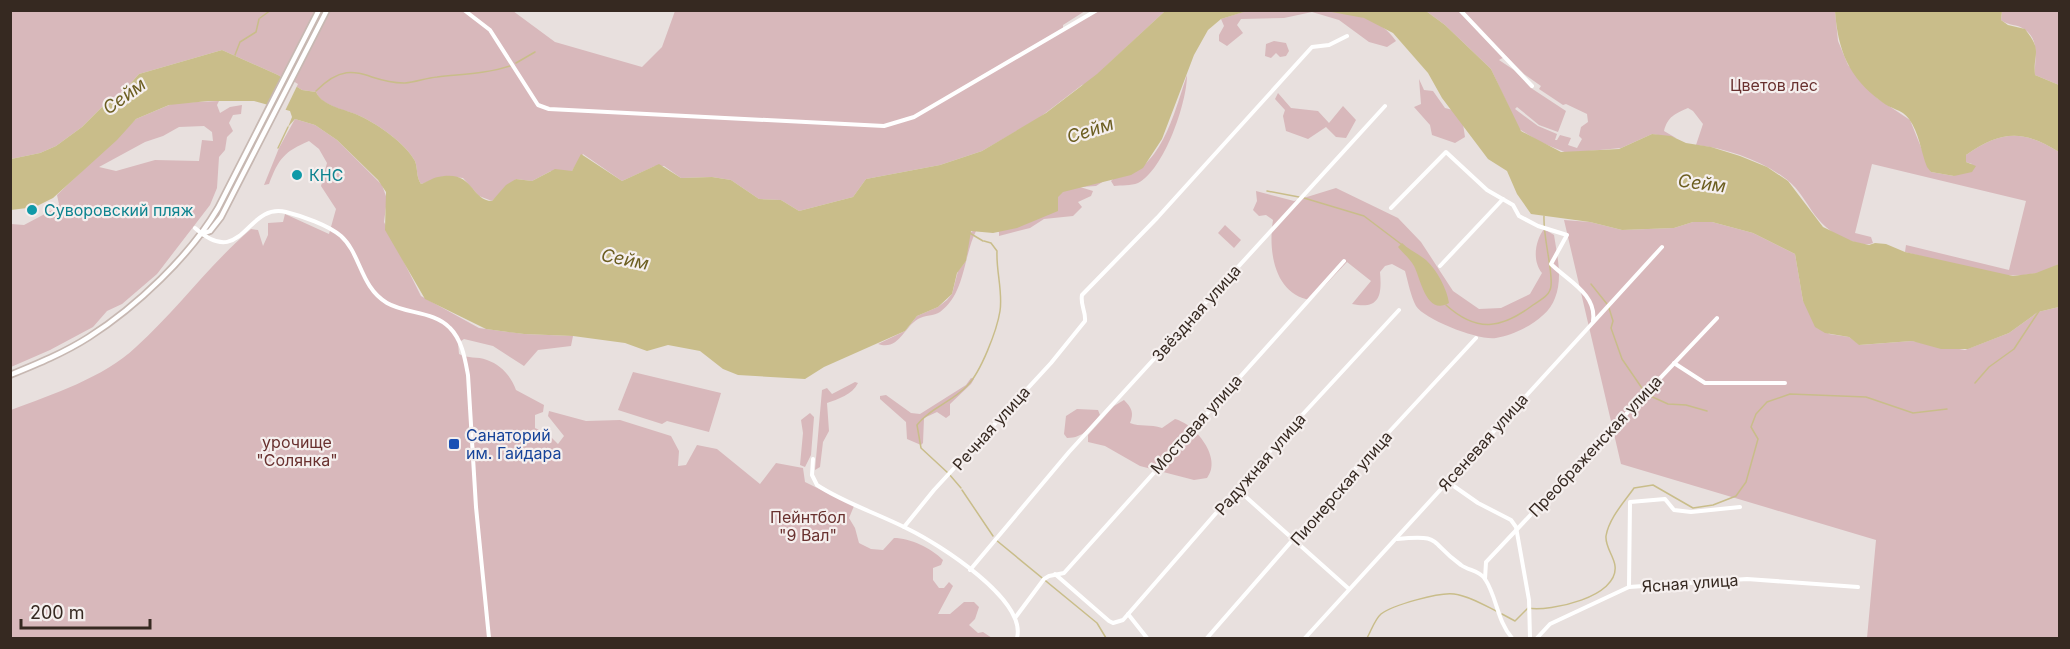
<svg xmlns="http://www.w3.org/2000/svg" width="2070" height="649" viewBox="0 0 2070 649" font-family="Inter,sans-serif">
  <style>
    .green { fill: #d8b8bb; fill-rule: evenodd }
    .water { fill: #c9bd8a }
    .pier { fill: #e8e0de }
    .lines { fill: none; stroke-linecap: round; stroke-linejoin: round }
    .stream { stroke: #c9bd8a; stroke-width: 1.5 }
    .secondary-casing { stroke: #c7b8b2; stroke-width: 8 }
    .street { stroke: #fff; stroke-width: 4 }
    .secondary { stroke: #fff; stroke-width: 4.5 }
    .culture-dot { fill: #0f9aa8; stroke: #f5efee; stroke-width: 2 }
    .transit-dot { fill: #1a4fb4; stroke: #f5efee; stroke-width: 2 }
    .labels { text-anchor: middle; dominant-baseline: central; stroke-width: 4.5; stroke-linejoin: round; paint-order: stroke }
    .park-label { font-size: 16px; fill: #69312f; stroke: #f5efee }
    .culture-label { font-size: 16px; fill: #0d838f; stroke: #f5efee; text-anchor: start }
    .street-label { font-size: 16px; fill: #362921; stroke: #f5efee }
    .transit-label { font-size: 16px; fill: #164399; stroke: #f5efee; text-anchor: start }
    .water-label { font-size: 18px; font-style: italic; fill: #6c5e21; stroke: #f5efee }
  </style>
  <rect width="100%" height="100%" fill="#e8e0de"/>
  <g class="green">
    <path d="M1326 10C1352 13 1381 18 1396 41L1387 47 1369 42 1339 20 1312 12 1284 18 1241 19 1237 25 1243 33 1227 46 1219 41V35L1224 26 1221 19 1246 11Z"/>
    <path d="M10 11H513L555 42 642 67 662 47 675 11H1085L1063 25V29L1092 11H1165L1104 68 1109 79 1082 85 1039 118 982 151 940 165 866 179 853 197 799 211 781 200 759 199 731 180 712 177 681 178 664 166H655L622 181 583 154 572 171H551L532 181 516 179 492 201 479 196 463 178 445 176 421 184C416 177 418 169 415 161 405 143 379 125 360 116 347 110 322 107 316 92L302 90 278 75 222 50 139 74 122 93 105 104 82 127 56 146 40 153 11 159Z"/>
    <path d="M1426 11H1835L1838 41 1848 65 1877 98 1910 120 1931 172 1954 176 1972 164 1966 162V155C2001 131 2022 129 2059 152V264C2015 291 1951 263 1905 252L1906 245 2009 270 2026 201 1872 164 1855 233 1871 237 1873 243C1866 246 1858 243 1851 241 1809 227 1811 195 1782 176 1757 159 1725 148 1696 145L1703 124 1693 111 1688 108C1675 114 1668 116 1664 131L1676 138 1652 134 1621 148 1567 153 1540 142 1519 129 1491 69 1445 25ZM1506 56 1524 74 1541 86 1539 89 1563 105 1566 104 1587 114 1588 122 1581 127 1579 136 1582 139 1577 148 1568 145 1571 138 1560 135 1557 140H1555L1557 134 1538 126 1515 109 1517 107 1539 125 1558 132 1566 111 1531 88 1514 70 1499 60Z"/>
    <path d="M2002 11H2059V85L2035 75C2034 60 2041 40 2024 29 2017 24 2009 26 2001 20Z"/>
    <polygon points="1274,41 1286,43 1289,51 1286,56 1280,57 1276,53 1271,58 1265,56 1266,44"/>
    <path d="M1187 75C1187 103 1164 170 1138 183 1131 186 1121 185 1114 186L1111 181 1114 178C1161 174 1174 113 1187 75Z"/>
    <polygon points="1419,79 1424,90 1433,91 1445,108 1453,110 1463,124 1465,137 1455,143 1432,135 1430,125 1414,107 1421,104"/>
    <polygon points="1278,93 1291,108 1318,111 1329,123 1343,106 1356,120 1346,138 1336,137 1326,127 1308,139 1286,131 1283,116 1285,110 1275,99"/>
    <path d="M219 101 217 105 220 113 230 107 242 105 241 114 233 115 229 123 233 131 227 137 225 150 219 157 217 188 210 205 157 274 122 304 107 311 93 327 50 350 11 367V224L24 225 56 208 59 204 57 195 136 119 174 103ZM204 126 212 132 213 141 202 140 199 161 155 160 116 171 99 167 145 142 163 136 179 127Z"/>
    <path d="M295 119 315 125 337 140 382 185 387 199 384 222 421 296 479 328 524 334 573 336 571 346 538 350 524 366 493 346 464 339 458 343 459 354C468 359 477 356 487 360 501 365 511 376 516 390L544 405 543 412 535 415V428L548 434 558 444 564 436 548 416 549 411 586 421 620 420 671 436 679 451 678 466 686 465 697 445 717 449 760 484 776 463 803 468 805 482 854 506 849 518 855 528 859 543 871 549 883 550 894 538C910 538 931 548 943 560L941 565 933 568V580L939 588H944L949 582 953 586 938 614H950L964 602H974L979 607 975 619 969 625 978 633 983 632 992 638H11V410C53 394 103 378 136 347 177 310 209 265 251 229L258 230 263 246 268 235V223L283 222 285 214 329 234 336 209 321 186 327 163 319 149 309 141C284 152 279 158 269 184L264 185 279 148Z"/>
    <polygon points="1104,181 1096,186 1080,187 1093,191 1091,196 1078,202 1082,207 1073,216 1044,219 1030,228 999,236 999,232 995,232 995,183"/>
    <path d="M1336 188 1398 218 1421 242 1453 291 1479 309 1501 308 1530 294 1542 273C1532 261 1535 241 1544 229L1554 235C1557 255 1563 278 1555 298 1548 319 1516 335 1496 338 1480 341 1425 320 1416 306 1411 297 1408 282 1405 271L1392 264 1385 266 1380 272C1382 295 1380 310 1352 304L1371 281 1347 262 1311 300C1274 295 1268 250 1273 220L1266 215 1259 216 1253 210 1257 201 1256 191 1294 201Z"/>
    <polygon points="1564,220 1590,222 1622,230 1674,228 1693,222 1712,222 1753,233 1795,254 1803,301 1829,334 1849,337 1860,345 1912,341 1965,350 2009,333 2038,312 2059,307 2059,638 1867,638 1876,540 1621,464"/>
    <polygon points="1225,225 1241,240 1234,248 1218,233"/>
    <path d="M977 229C963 255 966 293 940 312 934 316 925 315 918 319 904 327 899 351 878 344L905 331 917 316 938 307 947 300 952 294 958 271 966 261 969 233Z"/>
    <polygon points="633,372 721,393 709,432 667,421 662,424 618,410"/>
    <polygon points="971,378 974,379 971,384 950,404 950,415 946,418 937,412 924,418 923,443 921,445 907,439 906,422 880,399 880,396 886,395 911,413 920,414 966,385"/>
    <path d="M855 382 858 383C852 395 838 399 827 403L829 431 823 442 820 467 815 470 822 390 827 388 832 394Z"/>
    <path d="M1124 400C1132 408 1134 413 1130 423 1140 427 1150 424 1162 428L1175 419C1195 424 1223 458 1207 478L1194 480 1140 466 1105 446 1088 442V435L1114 406Z"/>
    <path d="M1077 409 1098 410 1100 415C1090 427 1084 438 1067 438L1064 434 1066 416Z"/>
    <polygon points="810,413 814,417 811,455 805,467 800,465 803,433 801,420"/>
  </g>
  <g class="water">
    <path d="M1165 11H1247L1221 19 1208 30 1194 55 1162 139 1143 168 1131 175 1063 192 1058 197V211L1017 228 993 233 971 231 966 261 957 273 952 294 938 307 917 316 905 331 824 367 805 379 738 375 723 369 700 351 668 345 647 351 625 343 573 336 524 334 486 329 425 299 385 230 386 192 378 180 337 140 315 125 295 119 288 127 292 117 290 111 254 101H208L169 105 136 119 117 140 53 198 35 207 11 210V159L40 153 56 146 82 127 105 104 122 93 139 74 222 50 278 75 302 90 316 92C323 107 346 109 360 116 379 125 405 143 415 161 418 169 416 177 421 184 427 182 432 178 438 177 474 169 470 200 492 201L506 185 516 179 532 181 555 169 572 171 581 154 622 181 659 164 681 178 712 177 731 180 759 199 781 200 799 211 853 197 866 179 940 165 982 151 1046 113 1097 74Z"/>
    <polygon points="1326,11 1426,11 1445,25 1491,69 1521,131 1561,152 1619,149 1652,134 1671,136 1686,143 1711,147 1740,156 1767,167 1788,181 1823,227 1852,241 1869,245 1875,243 1886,244 1905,252 2013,276 2036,273 2059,264 2059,307 2038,312 2009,333 1968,349 1941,349 1912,341 1859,345 1849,337 1825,333 1815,327 1803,301 1795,254 1753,233 1712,222 1693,222 1674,228 1622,230 1590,222 1531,214 1517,194 1507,171 1488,159 1442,98 1428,73 1393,33 1364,18"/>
    <path d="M1835 11H2002L2001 20 2008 25 2025 29C2043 52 2033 52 2035 75L2059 85V152C2022 129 2001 131 1966 155V162L1976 166 1972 172 1954 176 1931 172 1927 167C1921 152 1919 132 1909 119 1902 109 1890 109 1882 102 1848 77 1838 50 1835 11Z"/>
    <path d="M1402 243C1409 250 1419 254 1426 260 1437 270 1447 289 1449 303 1426 316 1421 279 1414 266 1410 259 1403 253 1398 247Z"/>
  </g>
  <polygon class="pier" points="283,75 298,84 284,113 266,108"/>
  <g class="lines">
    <g class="stream">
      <polyline points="260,18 271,10"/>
      <polyline points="235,55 240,42 256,32 259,19"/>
      <polyline points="516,63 535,52"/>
      <path d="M316 91C353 54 366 84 405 83 416 82 426 78 437 77 462 74 486 74 510 66"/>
      <polyline points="278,148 288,127"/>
      <polyline points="1267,191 1299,197"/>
      <polyline points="1304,198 1364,216 1401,244"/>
      <polyline points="968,232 983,241"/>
      <polyline points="1591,284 1607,304"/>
      <path d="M1446 305C1477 333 1501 329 1533 305 1540 300 1550 296 1551 286 1553 270 1543 238 1544 216"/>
      <polyline points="1609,308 1613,321 1611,328 1622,359 1646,394 1668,404 1686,405 1707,411"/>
      <polyline points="1975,383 1989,367 2014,349 2039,311"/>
      <path d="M948 473 921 448 917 425C930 408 952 402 967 386 981 372 997 330 1000 311 1003 292 996 271 997 251L991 243 984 241"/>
      <polyline points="949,474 961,488"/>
      <polyline points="962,490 993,536"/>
      <polyline points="996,540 1097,623 1106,638"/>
      <path d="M1502 614 1515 621 1528 608C1550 612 1619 597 1615 566 1614 556 1605 547 1606 536 1609 518 1625 501 1634 488L1653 485 1693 508 1713 505 1736 496 1746 482 1758 439 1751 427 1756 414 1767 402 1790 394 1866 397 1913 413 1947 409"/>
      <path d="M1367 638C1371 631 1375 619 1381 614 1393 605 1439 592 1454 594 1469 596 1484 605 1498 612"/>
    </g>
    <g class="secondary-casing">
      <g id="secondary">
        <polyline points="202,234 210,231 221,217 327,10"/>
        <path d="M10 375C37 364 64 353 89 337 136 307 190 256 218 208L319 10"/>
      </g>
    </g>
    <g class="street">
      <polyline points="464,10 490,30 538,105 549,109 884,126 914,117 1097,10"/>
      <polyline points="1460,10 1532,86"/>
      <path d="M1391 208 1446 152 1487 190 1513 205 1519 216 1538 226 1567 235 1551 264C1568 281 1597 294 1593 321"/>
      <path d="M195 228C243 271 246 202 286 212 302 216 328 225 341 236 361 254 360 287 387 303 406 314 434 311 450 328 462 340 465 359 468 375L476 507 489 638"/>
      <polyline points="1440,266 1503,199"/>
      <polyline points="1674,363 1705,383 1785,383"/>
      <path d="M813 459 812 475 817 485C844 503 879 514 908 529 939 544 1027 600 1017 638"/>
      <polyline points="1448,482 1478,503 1511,520 1516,527 1529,600 1530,638"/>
      <polyline points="1237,489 1349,589"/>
      <path d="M904 527 934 490 1051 363 1085 321C1086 311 1080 305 1082 295L1157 218 1312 47 1329 45 1347 36"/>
      <path d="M1397 539C1444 534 1428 542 1461 565 1469 571 1479 570 1485 579 1497 597 1497 621 1512 638"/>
      <polyline points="970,570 1069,452 1385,106"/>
      <polyline points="1055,574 1109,621 1113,623 1123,620 1291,427 1399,310"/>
      <polyline points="1485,579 1486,562 1717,318"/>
      <polyline points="1629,587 1630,502 1665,499 1674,510 1691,512 1740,507"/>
      <polyline points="1128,614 1147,638"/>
      <polyline points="1015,618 1044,579 1049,576 1064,573 1344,261"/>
      <polyline points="1207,638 1352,472 1476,338"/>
      <polyline points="1305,638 1662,247"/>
      <polyline points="1537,638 1550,624 1629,587 1747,579 1858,587"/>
    </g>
    <use href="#secondary" class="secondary"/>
  </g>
  <g class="culture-dot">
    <circle cx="297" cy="175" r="6"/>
    <circle cx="32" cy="210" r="6"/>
  </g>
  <rect class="transit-dot" x="448" y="438" width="12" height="12" rx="3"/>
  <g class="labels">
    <g class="park-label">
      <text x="1774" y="85">Цветов лес</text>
      <text x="297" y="442">урочище<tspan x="297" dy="18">"Солянка"</tspan></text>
      <text x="808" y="517">Пейнтбол<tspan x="808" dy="18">"9 Вал"</tspan></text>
    </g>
    <g class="culture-label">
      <text x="309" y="175">КНС</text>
      <text x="44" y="210">Суворовский пляж</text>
    </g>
    <g class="street-label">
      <text transform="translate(1196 313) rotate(-48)">Звёздная улица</text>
      <text transform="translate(1196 424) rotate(-48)">Мостовая улица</text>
      <text transform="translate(991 428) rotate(-48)">Речная улица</text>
      <text transform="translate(1483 442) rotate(-48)">Ясеневая улица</text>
      <text transform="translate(1595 446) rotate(-47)">Преображенская улица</text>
      <text transform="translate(1260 464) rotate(-49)">Радужная улица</text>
      <text transform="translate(1341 488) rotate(-49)">Пионерская улица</text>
      <text transform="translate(1690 583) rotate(-4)">Ясная улица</text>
    </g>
    <g class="transit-label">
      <text x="466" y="435">Санаторий<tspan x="466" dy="18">им. Гайдара</tspan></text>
    </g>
    <g class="water-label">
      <text transform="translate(124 96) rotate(-36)">Сейм</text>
      <text transform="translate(1090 130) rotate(-18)">Сейм</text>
      <text transform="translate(1702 183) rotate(7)">Сейм</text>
      <text transform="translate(625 259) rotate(11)">Сейм</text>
    </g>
  </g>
  <rect width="2070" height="649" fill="none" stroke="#362921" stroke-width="24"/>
  <path d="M21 619v9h129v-9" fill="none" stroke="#362921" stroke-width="3"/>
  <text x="30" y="619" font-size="18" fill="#362921" stroke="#f5efee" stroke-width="4.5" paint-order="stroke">200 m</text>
</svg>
